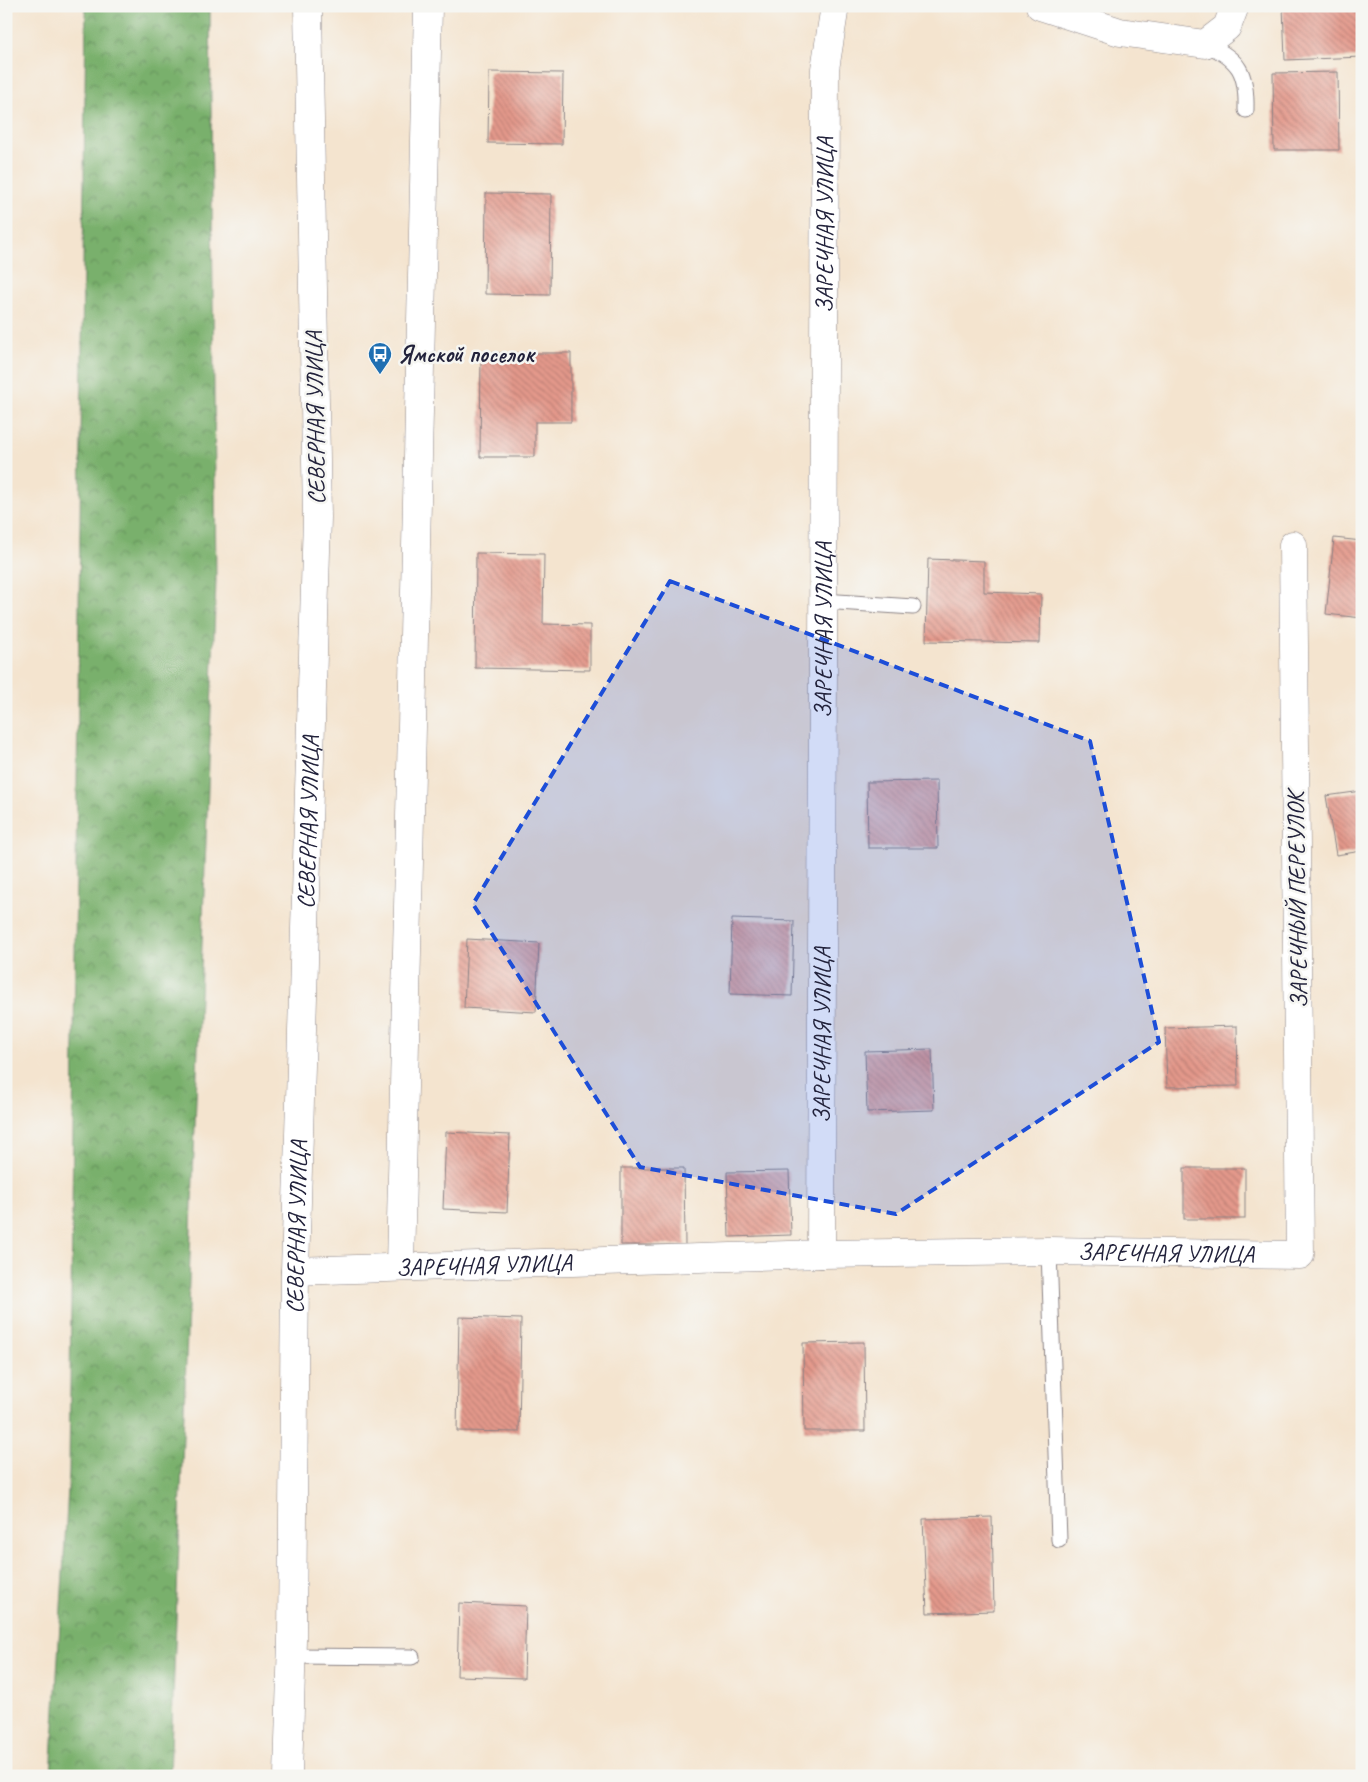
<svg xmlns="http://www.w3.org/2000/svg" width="1368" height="1782" viewBox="0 0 1368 1782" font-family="Caveat,sans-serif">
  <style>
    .forest { fill: url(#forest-crowns); stroke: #4e6954 }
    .building { fill: url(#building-back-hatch) }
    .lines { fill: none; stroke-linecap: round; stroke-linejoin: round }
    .service-casing { stroke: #8b8385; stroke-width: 17 }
    .minor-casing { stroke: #8b8385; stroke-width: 29 }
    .tertiary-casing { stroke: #8b8385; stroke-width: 29 }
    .service { stroke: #fff; stroke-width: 15 }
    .minor { stroke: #fff; stroke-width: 28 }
    .tertiary { stroke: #fff; stroke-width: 28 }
    .marked { fill: #1d4ed8; fill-opacity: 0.2; stroke: #1d4ed8; stroke-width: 4; stroke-dasharray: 10 6; stroke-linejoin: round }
    .labels { text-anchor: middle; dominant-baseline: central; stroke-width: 5; stroke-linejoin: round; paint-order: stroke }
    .street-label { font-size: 24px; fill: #22223b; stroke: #f6f6f2 }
    .poi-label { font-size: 24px; font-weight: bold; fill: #22223b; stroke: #f6f6f2; text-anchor: start }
  </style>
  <defs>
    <pattern id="forest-crowns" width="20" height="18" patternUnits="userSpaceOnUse" patternTransform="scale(1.25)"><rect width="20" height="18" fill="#79b06c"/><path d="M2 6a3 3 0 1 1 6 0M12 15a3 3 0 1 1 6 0" fill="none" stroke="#638f5a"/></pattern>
    <pattern id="building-back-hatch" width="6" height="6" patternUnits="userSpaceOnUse" patternTransform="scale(1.25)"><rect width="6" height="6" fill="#e4998b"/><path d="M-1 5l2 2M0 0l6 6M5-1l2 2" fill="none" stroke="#b87c73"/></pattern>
  </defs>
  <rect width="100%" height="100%" fill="#f6f6f2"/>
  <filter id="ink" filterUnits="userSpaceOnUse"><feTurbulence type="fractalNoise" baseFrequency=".02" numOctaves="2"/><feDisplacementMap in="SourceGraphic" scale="10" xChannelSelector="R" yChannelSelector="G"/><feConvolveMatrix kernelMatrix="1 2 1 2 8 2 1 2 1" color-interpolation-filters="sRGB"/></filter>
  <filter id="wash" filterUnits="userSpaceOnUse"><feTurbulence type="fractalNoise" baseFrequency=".0096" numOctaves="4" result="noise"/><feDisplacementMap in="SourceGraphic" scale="20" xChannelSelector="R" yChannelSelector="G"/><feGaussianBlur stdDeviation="1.12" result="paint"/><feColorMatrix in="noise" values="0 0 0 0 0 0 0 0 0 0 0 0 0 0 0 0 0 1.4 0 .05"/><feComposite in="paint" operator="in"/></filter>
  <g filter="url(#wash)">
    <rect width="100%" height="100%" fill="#f4e4cf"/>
    <polygon class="forest" points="86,6 210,6 216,581 170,1776 51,1776 69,1472"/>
    <g id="blocks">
      <g class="building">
        <polygon points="1283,6 1362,6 1362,57 1285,60"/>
        <polygon points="489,72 563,73 562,144 488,143"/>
        <polygon points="1338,72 1339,150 1274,150 1273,73"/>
        <polygon points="486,193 551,194 550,295 485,294"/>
        <polygon points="481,353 571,353 571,422 535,422 535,457 480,457"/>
        <polygon points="1334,538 1362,541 1362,618 1326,614"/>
        <polygon points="476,553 544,554 543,624 590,625 590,670 475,668"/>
        <polygon points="928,559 984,561 984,592 1041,594 1040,643 926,641"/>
        <polygon points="937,781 938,848 868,848 867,782"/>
        <polygon points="1362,791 1362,851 1336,855 1326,796"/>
        <polygon points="732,919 794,921 792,996 730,994"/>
        <polygon points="467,939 539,943 536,1012 464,1008"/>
        <polygon points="1237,1026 1238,1086 1167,1087 1165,1028"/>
        <polygon points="932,1049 934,1110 867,1112 865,1051"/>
        <polygon points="446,1132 510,1135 507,1212 443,1209"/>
        <polygon points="621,1168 684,1168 685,1245 621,1245"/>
        <rect x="1184" y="1168" width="61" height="51"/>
        <polygon points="789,1171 791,1235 729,1237 727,1172"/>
        <polygon points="459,1317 521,1319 519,1432 457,1431"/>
        <polygon points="864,1342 865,1431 804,1431 803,1343"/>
        <polygon points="992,1517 994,1611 927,1613 923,1519"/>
        <polygon points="459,1603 526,1606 524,1678 457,1676"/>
      </g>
    </g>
  </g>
  <g filter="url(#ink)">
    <use href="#blocks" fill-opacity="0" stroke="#8b8385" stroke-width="1"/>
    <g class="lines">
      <g class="service-casing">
        <g id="service">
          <path d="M1205 44C1240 59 1247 73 1246 110"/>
          <polyline points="823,601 913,607"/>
          <polyline points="1049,1251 1059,1540"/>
          <polyline points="292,1656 412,1657"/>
        </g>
      </g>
      <g class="minor-casing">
        <g id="minor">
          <polyline points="1040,6 1120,32 1205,44 1227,27 1235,6"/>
          <path id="s1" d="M821 1254 1049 1251 1300 1255 1293 545"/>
          <polyline points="400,1267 428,6"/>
          <path id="s2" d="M295 1271 821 1254 825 69 835 6"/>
        </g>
      </g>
      <g class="tertiary-casing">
        <g id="tertiary">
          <path id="s3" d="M288 1776 292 1639 295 1271 317 517 308 6"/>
        </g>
      </g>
      <use href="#service" class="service"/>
      <use href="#minor" class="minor"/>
      <use href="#tertiary" class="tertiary"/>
    </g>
  </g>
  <path class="marked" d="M670 581 1090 741 1159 1042 896 1214 640 1167 473 904Z"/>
  <defs>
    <g id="bus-pin" transform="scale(1.25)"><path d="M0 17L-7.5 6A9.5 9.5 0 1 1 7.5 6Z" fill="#1f6fb2" stroke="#f6f6f2"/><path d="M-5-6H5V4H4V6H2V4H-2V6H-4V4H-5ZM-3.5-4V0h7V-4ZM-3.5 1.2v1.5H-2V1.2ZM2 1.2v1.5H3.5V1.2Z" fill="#fff"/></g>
  </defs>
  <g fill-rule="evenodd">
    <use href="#bus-pin" x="380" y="354"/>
  </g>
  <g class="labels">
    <g class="street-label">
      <text stroke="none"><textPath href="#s2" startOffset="1555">ЗАРЕЧНАЯ УЛИЦА</textPath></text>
      <text transform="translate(315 418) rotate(-91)">СЕВЕРНАЯ УЛИЦА</text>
      <text stroke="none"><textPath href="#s2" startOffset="1150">ЗАРЕЧНАЯ УЛИЦА</textPath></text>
      <text stroke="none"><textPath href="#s3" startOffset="954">СЕВЕРНАЯ УЛИЦА</textPath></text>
      <text transform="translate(1297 900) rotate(-91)">ЗАРЕЧНЫЙ ПЕРЕУЛОК</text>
      <text stroke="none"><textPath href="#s2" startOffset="745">ЗАРЕЧНАЯ УЛИЦА</textPath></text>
      <text stroke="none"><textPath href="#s3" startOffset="549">СЕВЕРНАЯ УЛИЦА</textPath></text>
      <text stroke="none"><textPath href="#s1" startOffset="345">ЗАРЕЧНАЯ УЛИЦА</textPath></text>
      <text stroke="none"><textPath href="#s2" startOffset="189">ЗАРЕЧНАЯ УЛИЦА</textPath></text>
    </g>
    <g class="poi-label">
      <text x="398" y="354">Ямской поселок</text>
    </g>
  </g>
  <rect width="1368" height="1782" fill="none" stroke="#f6f6f2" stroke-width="25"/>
</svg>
